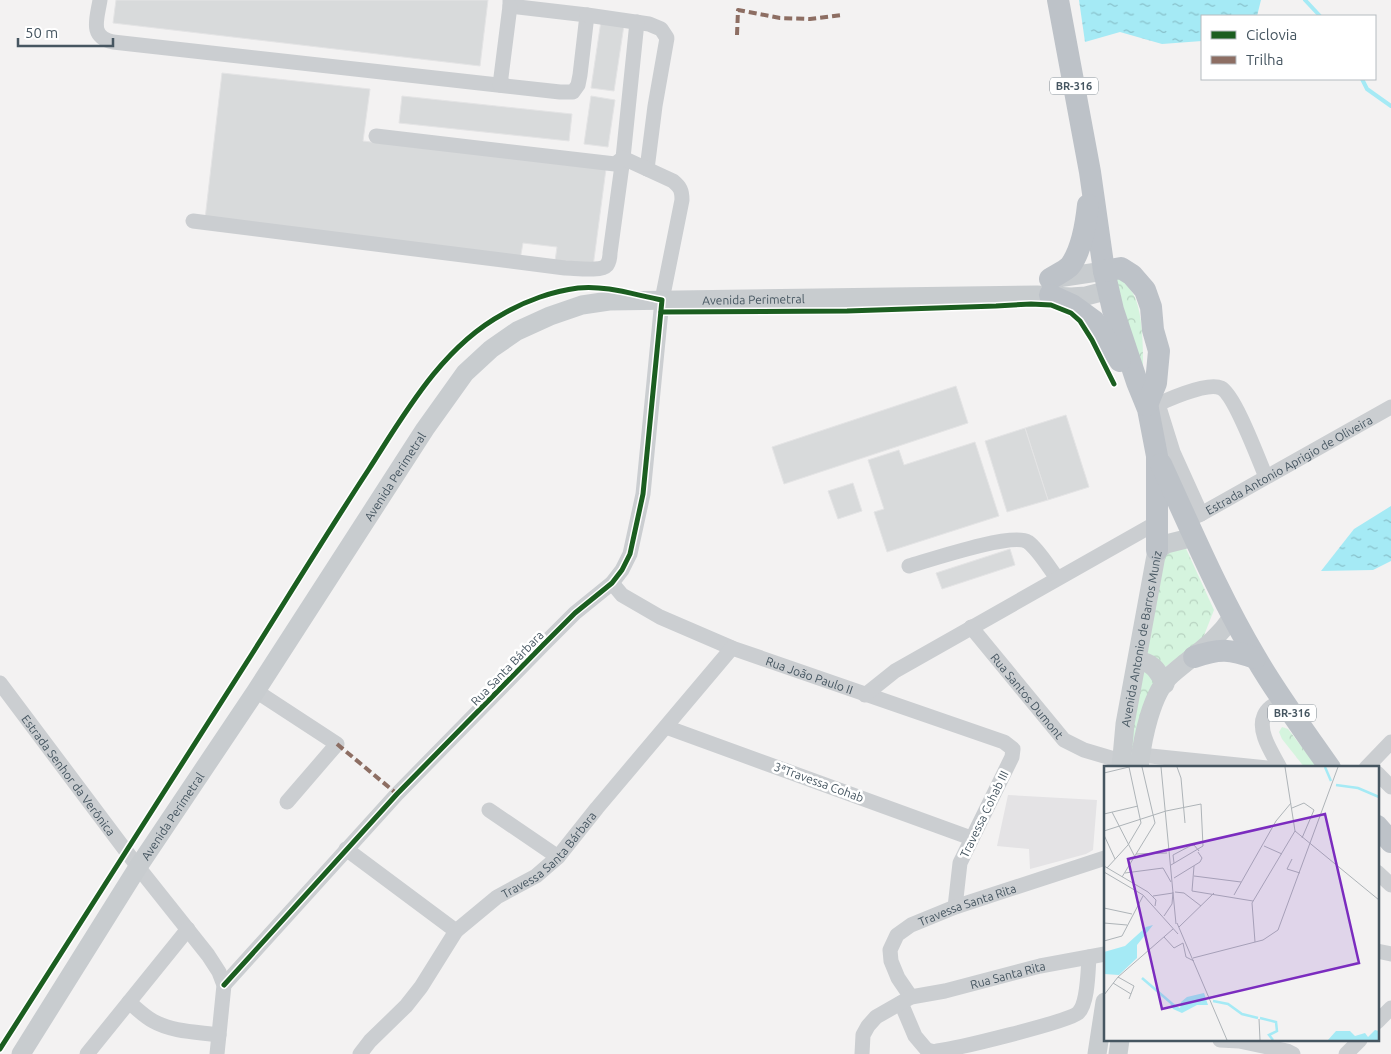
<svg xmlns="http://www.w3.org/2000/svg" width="1391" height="1054" viewBox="0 0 1391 1054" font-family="Ubuntu,sans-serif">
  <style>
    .education { fill: #e4e3e5 }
    .park { fill: url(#park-crowns) }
    .water { fill: url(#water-ripples) }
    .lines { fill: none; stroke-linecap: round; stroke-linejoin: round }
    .stream { stroke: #a5eaf5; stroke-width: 4 }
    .building { fill: #d8dadb; stroke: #e4e4e5 }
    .minor { stroke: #cbced1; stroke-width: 15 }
    .major { stroke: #c8cccf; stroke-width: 19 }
    .highway { stroke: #bdc2c8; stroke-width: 22 }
    .quiet { stroke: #8d6e63; stroke-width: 4; stroke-dasharray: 8 4; stroke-linecap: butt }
    .cycleway-casing { stroke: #fff; stroke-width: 8 }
    .cycleway { stroke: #1b5e20; stroke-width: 5 }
    .labels { text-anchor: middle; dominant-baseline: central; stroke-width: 5; stroke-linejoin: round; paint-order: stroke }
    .shield { fill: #fff; stroke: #7e8990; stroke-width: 1 }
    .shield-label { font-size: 11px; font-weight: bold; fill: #465661 }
    .street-label { font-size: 12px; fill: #465661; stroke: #fff }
    .inset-river { fill: none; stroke: #a5eaf5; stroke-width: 2.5 }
    .inset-road { fill: none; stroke: #aeb4b8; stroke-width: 1 }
    .view { fill: #7b2cbf; fill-opacity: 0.15; stroke: #7b2cbf; stroke-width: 2.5 }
    .inset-edge { fill: none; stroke: #465661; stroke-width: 2.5 }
  </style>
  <defs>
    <pattern id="park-crowns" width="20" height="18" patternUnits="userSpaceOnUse" patternTransform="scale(1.25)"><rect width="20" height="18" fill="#d5f4de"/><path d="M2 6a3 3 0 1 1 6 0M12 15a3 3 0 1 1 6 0" fill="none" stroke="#b8d3c1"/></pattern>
    <pattern id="water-ripples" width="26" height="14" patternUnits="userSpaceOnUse" patternTransform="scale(1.25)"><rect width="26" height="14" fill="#a5eaf5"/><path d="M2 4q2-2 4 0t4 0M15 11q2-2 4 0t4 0" fill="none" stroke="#88c0ca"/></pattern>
  </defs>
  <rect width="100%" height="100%" fill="#f3f2f2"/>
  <polygon class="education" points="1008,795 1097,800 1093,850 1086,854 1030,869 1029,849 997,846"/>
  <g class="park">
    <path d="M1116 275C1121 280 1126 284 1130 289 1145 307 1143 358 1143 381L1125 317Z"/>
    <polygon points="1183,542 1214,610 1203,638 1160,671 1143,653 1162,552"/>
    <polygon points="1142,666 1155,679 1131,768 1129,728"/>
    <polygon points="1282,727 1288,729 1318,768 1305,768 1282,739 1279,732"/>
  </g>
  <g class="water">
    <polygon points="1079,0 1261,0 1257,16 1202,16 1202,41 1162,44 1120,32 1085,42"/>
    <polygon points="1391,506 1391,561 1373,570 1321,571 1354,529"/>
  </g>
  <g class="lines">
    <g class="stream">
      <polyline points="1305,0 1320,16"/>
      <polyline points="1362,79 1367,89 1391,106"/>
    </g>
  </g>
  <g class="building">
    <polygon points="116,0 488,0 480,66 113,23"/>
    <polygon points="601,21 624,25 614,91 591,88"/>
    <polygon points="222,73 370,89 363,141 606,169 593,267 555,261 557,247 523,243 520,260 205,219"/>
    <polygon points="402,96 572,114 569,141 399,123"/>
    <polygon points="591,96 615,100 608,147 584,144"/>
    <polygon points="956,386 968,423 784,484 772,447"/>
    <polygon points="1066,415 1089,487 1048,500 1025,428"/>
    <polygon points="1025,428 1048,500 1007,512 985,441"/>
    <polygon points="975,442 999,516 887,552 874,512 884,509 868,460 899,450 904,465"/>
    <polygon points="853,483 862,511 838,519 828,491"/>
    <polygon points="1010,549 1015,565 942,589 936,573"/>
  </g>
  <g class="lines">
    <g class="minor">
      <path d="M100 0C97 19 89 37 113 42L560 92H573L578 85 580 75 587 15 510 6V0"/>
      <polyline points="587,15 649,24 661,29 667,38 655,106 647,169"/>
      <polyline points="500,85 510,6"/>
      <path d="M193 221 565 268C575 268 601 272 607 265 609 262 610 256 610 253L623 158 637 22"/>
      <polyline points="1158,404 1173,452 1201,514"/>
      <path d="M1148 409C1162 402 1207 381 1221 388 1235 395 1259 461 1266 477"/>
      <path id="s1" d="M1187 520 1201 514 1391 407"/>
      <path d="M909 566C930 560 1012 532 1028 542 1038 549 1050 569 1057 578"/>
      <path id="s2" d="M612 583 622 595 660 617 732 648 1004 742 1013 749 1012 757 960 863 955 907"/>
      <path id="s3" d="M971 627 1064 740 1084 750 1121 761"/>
      <path id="s4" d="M0 683 138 867 208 955 219 972 224 985 217 1054"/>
      <polyline points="256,691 337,744 287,802"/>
      <polyline points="865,695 895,671 1158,522"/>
      <polyline points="666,727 971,838"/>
      <polyline points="1141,755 1267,768"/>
      <path d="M1280 768C1273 754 1257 732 1264 716 1267 708 1275 704 1282 700"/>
      <polyline points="1366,768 1391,742"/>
      <polyline points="1377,773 1391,787"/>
      <polyline points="489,810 558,857"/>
      <polyline points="346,849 456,931"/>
      <polyline points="1377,872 1391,885"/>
      <polyline points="1377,951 1391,954"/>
      <path d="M224 985 397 794 544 644 575 613 612 583 622 570 630 554 643 494 662 300 682 200C682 190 680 187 673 181L623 158 615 164 376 136"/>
      <path id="s5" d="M911 997 898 978 891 961 890 950 897 935 911 925 955 907 1105 858"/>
      <path d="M129 1002C137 1009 144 1016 153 1021 172 1032 198 1032 219 1035"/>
      <path d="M901 1003 915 1036 926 1049C929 1051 933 1052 937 1051 956 1049 1067 1022 1078 1013 1088 1004 1088 970 1089 957"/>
      <polyline points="1377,1022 1391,1008"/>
      <polyline points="1220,1040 1239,1041 1287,1051 1293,1054"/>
      <polyline points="87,1054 188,929"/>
      <path id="s6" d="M360 1054 370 1041 406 1006 421 987 456 931 497 897 536 876 558 857 597 808 732 648"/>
      <path id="s7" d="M862 1054 863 1035 868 1026 876 1017 911 997 945 991 1040 966 1105 954"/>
      <polyline points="1346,1054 1360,1040"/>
    </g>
    <g class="major">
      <polyline points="1051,279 1104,271"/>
      <path d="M1137 661C1153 661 1158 672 1165 684"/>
      <path id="s8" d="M1121 768 1125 724 1157 550 1166 544 1194 537"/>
      <path d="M1139 768C1142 741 1151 692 1172 674 1196 653 1214 644 1233 616"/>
      <path id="s9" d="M21 1054 138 867 256 691 425 429 465 373 491 349 517 331 550 316 582 305 609 301 1037 295 1071 297 1086 296 1109 290"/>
      <polyline points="1097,1054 1105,1002"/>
      <polyline points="1118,1054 1120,1040"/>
    </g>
    <g class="highway">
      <polyline points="1058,0 1090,172 1104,271 1113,310 1137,382 1148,409 1157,456 1157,550"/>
      <polyline points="1104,271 1121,268 1132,275 1145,290 1151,307 1153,330 1159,351 1156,383 1147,405"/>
      <path d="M1050 279C1056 275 1065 271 1070 266 1082 250 1086 224 1088 205"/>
      <polyline points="1050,295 1072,305 1094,321 1120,361"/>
      <path d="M1161 464C1191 529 1219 596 1256 658 1278 696 1305 732 1330 768"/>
      <path d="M1194 657C1220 648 1230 649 1255 658"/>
      <polyline points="1377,826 1391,842"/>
    </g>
    <g class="quiet">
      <polyline points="737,35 738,10 780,18 810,19 842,15"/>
      <polyline points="337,744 397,794"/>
    </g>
    <g class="cycleway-casing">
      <g id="cycleway">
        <polyline points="661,312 847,311 996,306 1031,304 1051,305 1071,313 1080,321 1092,340 1114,384"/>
        <path d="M0 1049C83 917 169 786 252 654 291 592 329 530 369 469 405 413 442 347 503 314 525 301 553 291 578 288 606 285 635 295 662 300L643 494 630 554 622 570 612 583 575 613 544 644 397 794 224 985"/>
      </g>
    </g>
    <use href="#cycleway" class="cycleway"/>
  </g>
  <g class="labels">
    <g class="shield">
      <rect x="1050" y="77.5" width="48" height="17" rx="4"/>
      <rect x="1268" y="704.5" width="48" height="17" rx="4"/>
    </g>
    <g class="shield-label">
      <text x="1074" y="86">BR-316</text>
      <text x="1292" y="713">BR-316</text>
    </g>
    <g class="street-label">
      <text stroke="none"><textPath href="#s9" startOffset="1122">Avenida Perimetral</textPath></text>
      <text stroke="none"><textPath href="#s1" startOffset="116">Estrada Antonio Aprigio de Oliveira</textPath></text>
      <text stroke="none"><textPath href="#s9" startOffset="688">Avenida Perimetral</textPath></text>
      <text stroke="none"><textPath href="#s8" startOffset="131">Avenida Antonio de Barros Muniz</textPath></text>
      <text transform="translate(507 668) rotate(-46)">Rua Santa Bárbara</text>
      <text stroke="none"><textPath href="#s2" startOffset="220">Rua João Paulo II</textPath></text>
      <text stroke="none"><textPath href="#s3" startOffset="89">Rua Santos Dumont</textPath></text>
      <text stroke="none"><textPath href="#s4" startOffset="115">Estrada Senhor da Verônica</textPath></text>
      <text transform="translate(819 782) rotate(20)">3ªTravessa Cohab</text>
      <text transform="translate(984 814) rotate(-64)">Travessa Cohab III</text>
      <text stroke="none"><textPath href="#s9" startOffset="282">Avenida Perimetral</textPath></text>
      <text stroke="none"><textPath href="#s6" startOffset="278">Travessa Santa Bárbara</textPath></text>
      <text stroke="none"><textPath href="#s5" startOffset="146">Travessa Santa Rita</textPath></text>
      <text stroke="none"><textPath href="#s7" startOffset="181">Rua Santa Rita</textPath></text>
    </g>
  </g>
  <g transform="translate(1104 766)">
    <rect width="275" height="275" fill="#f3f2f2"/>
    <path d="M49 159 33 179V192L15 209 0 208V186L21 180 42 161ZM100 227 104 239H93L78 247 69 243 66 237 76 242 77 236 83 231ZM271 264 275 265V274H224L232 265H246L251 270 261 267 264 271Z" fill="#a5eaf5"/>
    <path class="inset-river" d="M221 1 227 15M232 19 254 22 275 31M38 212 73 242M109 235 124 238 138 248 154 252M156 252 172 256 173 265 165 269 169 274"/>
    <path class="inset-road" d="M57 1 72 158M73 1 77 12 81 57M181 1 191 65M0 7 25 1M188 42 200 37 210 44 198 72M8 46 31 91M0 48 34 40M0 65 62 45 97 38 99 80 67 99M191 65 275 134M0 69 11 93M160 80 178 88M32 88 63 87M188 93 183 103 196 107M70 97 69 89 86 80 90 79 95 85M0 100 44 126 52 134 51 140M90 100 88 125 149 135M3 102 24 79 37 57 25 1M0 106 39 129 74 168M21 107 59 102 67 116M90 110 137 116M18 111 51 57 38 1M70 112 96 96 98 92 94 86M71 126 80 127 97 140M130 129 172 55 187 37M49 130 69 127M0 142 28 148M60 150 68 138 69 126M0 157 23 159M73 157 123 274M75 161 110 127M60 171 70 182 79 177M0 175 18 170 39 130M151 176 148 137 191 65M79 177 82 191 90 195M89 192 159 174 174 164 234 1M14 211 30 220 25 233M9 217 27 228M0 229 14 211 69 163M155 253 156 274"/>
    <path class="view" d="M221 48 255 197 58 243 24 93Z"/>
    <rect width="275" height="275" class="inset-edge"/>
  </g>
  <rect x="1201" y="15" width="175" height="65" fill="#ffffff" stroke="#b5bbc0"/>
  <rect x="1211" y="31" width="25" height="8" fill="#1b5e20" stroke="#b5bbc0"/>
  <text x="1246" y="40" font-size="15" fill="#465661">Ciclovia</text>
  <rect x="1211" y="56" width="25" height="8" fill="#8d6e63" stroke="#b5bbc0"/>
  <text x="1246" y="65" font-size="15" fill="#465661">Trilha</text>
  <path d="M18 38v8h95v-8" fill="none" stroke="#465661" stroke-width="2.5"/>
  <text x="25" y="38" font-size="15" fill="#465661" stroke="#ffffff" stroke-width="4" paint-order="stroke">50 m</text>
</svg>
